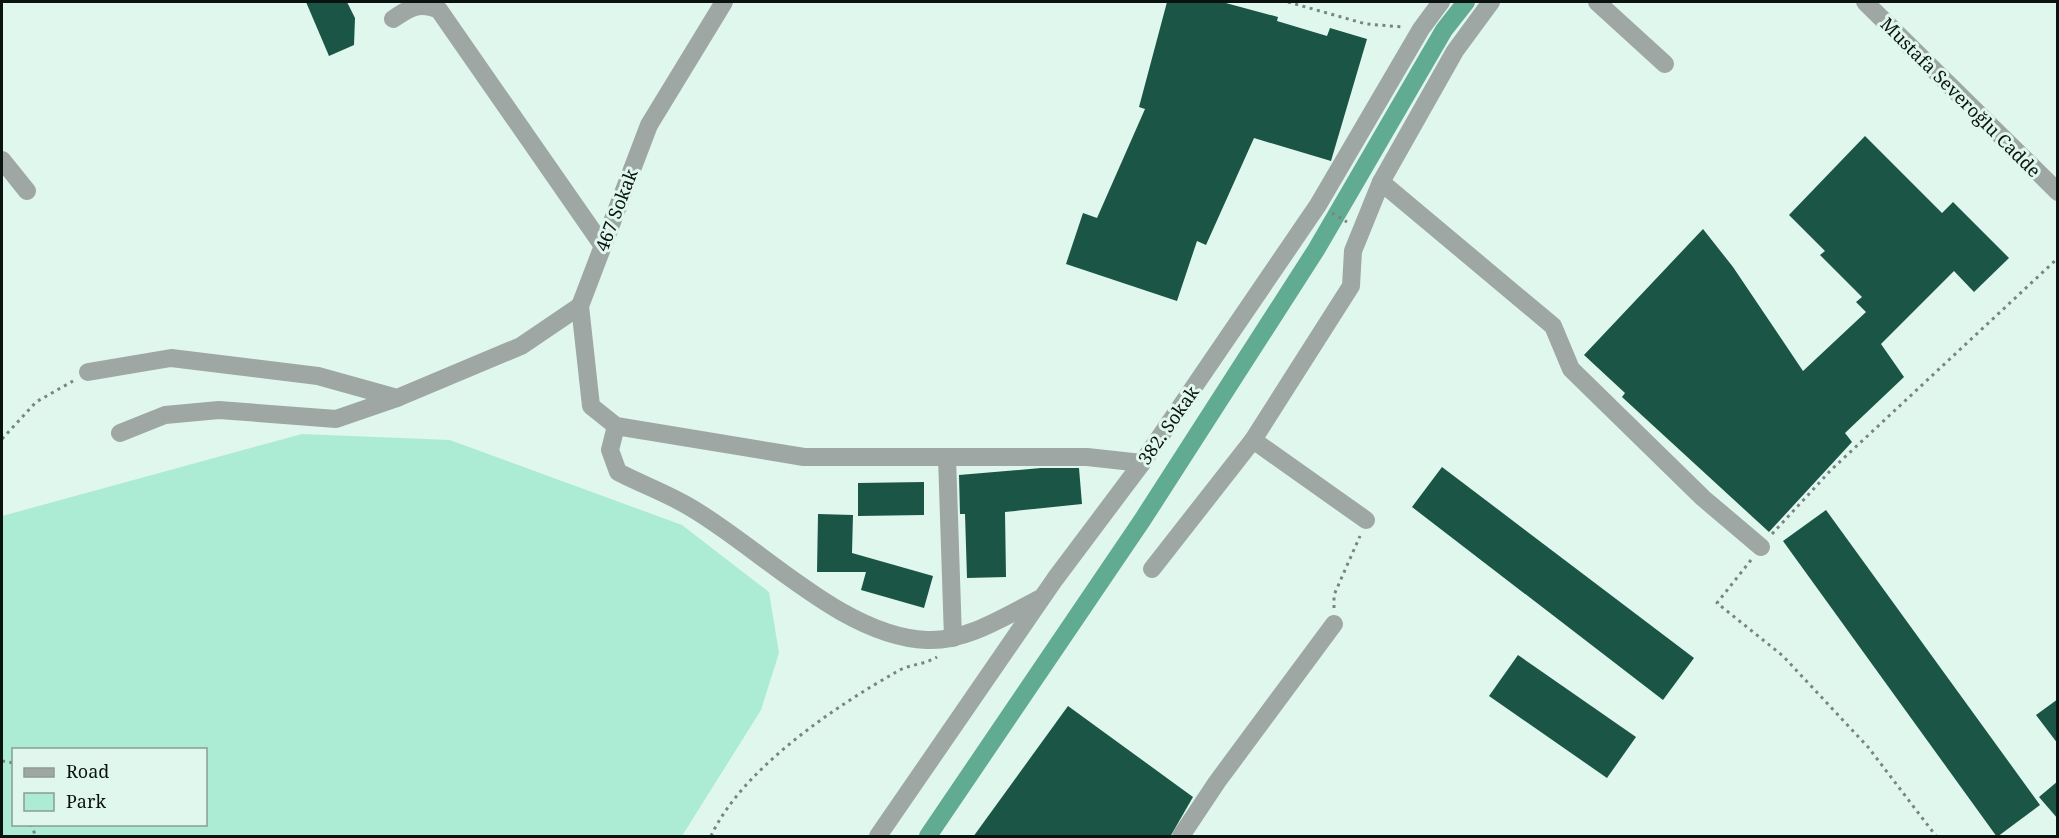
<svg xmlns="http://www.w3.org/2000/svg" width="2059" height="838" viewBox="0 0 2059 838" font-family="'Noto Serif',serif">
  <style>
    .green { fill: #acecd5; fill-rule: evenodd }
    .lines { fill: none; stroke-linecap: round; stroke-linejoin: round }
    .canal { stroke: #62ab93; stroke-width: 18 }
    .building { fill: #1b5545 }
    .path { stroke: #778680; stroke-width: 3; stroke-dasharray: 3 4.5; stroke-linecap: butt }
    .minor { stroke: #9ea7a4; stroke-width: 18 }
    .labels { text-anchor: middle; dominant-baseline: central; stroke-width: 6; stroke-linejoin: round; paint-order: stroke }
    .street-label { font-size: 18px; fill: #0b1310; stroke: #e0f7ee }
  </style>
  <rect width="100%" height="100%" fill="#e0f7ee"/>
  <path class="green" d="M302 434 450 440 682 525 769 592 779 653 761 710 682 836H2V516ZM14 750H206V824H14Z"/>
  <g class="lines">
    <polyline class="canal" points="928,836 1143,519 1316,250 1444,30 1466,2"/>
  </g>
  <g class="building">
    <polygon points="306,2 347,2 355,18 354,45 329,56"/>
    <polygon points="1167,2 1222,2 1278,17 1277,21 1327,36 1330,28 1367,39 1331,161 1254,138 1206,245 1197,241 1177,301 1066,264 1083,213 1097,218 1145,109 1139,107"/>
    <polygon points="1865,136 1942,213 1953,202 2009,258 1974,292 1954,271 1881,344 1904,377 1845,433 1852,442 1769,532 1622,397 1625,393 1584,355 1703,229 1733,267 1803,371 1866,312 1856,302 1862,297 1820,255 1825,251 1789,215"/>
    <polygon points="1442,467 1694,658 1663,700 1412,507"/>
    <polygon points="1041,468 1079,468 1082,504 1005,512 1006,577 967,578 965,514 960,514 959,475"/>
    <polygon points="924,482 924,515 858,516 858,483"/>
    <polygon points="1826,510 2040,805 1997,837 1783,541"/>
    <polygon points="818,514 853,515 852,553 933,576 924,608 861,590 866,572 817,572"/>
    <polygon points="1518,655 1636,737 1607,778 1489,696"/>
    <polygon points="2058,699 2058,744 2036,715"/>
    <polygon points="1068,706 1193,797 1170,837 973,837"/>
    <polygon points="2058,781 2058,819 2039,797"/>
  </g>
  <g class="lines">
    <g class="path">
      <polyline points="1288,2 1366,24 1403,27"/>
      <polyline points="1332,213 1347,222"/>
      <polyline points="2,439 36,402 73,381"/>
      <polyline points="1772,534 1831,470 2058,258"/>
      <polyline points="1751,560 1717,603 1783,656 1868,747 1936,836"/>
      <polyline points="1334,608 1334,595 1360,536"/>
      <polyline points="2,761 14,763"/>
      <polyline points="30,824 36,836"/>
      <path d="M711 836C742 769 834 707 898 671 910 664 924 665 937 657"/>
    </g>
    <g class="minor">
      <polyline points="724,2 649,125 580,306 591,406 616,426 804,457 1087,457 1142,463"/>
      <polyline points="1597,2 1665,64"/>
      <polyline points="1865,2 2058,192"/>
      <path d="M393 19C409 8 419 1 439 10L603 246"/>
      <polyline points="2,160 27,191"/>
      <polyline points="1381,182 1553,326 1571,369 1703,498 1761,547"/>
      <polyline points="88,372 171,358 318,376 397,398 521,346 580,306"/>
      <path d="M616 426 610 450 618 472C641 484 666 493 688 506 760 547 843 637 927 640 966 642 1007 615 1041 598"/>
      <polyline points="120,433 165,415 219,410 336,419 397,398"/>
      <polyline points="1253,440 1366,520"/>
      <polyline points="947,457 953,638"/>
      <polyline points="1152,569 1253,440 1351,286 1353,251 1381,182 1455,51 1491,2"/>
      <polyline points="878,836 1055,579 1142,463 1318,205 1421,29 1441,2"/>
      <polyline points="1181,836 1217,782 1334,624"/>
    </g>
  </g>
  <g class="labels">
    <g class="street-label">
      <text transform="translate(1961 97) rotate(45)">Mustafa Severoğlu Cadde</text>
      <text transform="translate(616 210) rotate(-69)">467 Sokak</text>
      <text transform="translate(1168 425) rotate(-55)">382. Sokak</text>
    </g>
  </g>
  <rect width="2059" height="838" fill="none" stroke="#0b1310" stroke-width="6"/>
  <rect x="12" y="748" width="195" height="78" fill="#e0f7ee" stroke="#8b9c95" stroke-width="1.5"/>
  <rect x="24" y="768" width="30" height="9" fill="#9ea7a4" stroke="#8b9c95" stroke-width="1.5"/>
  <text x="66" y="778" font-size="18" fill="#0b1310">Road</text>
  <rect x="24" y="793" width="30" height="18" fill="#acecd5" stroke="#8b9c95" stroke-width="1.5"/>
  <text x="66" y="808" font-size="18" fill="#0b1310">Park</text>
</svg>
